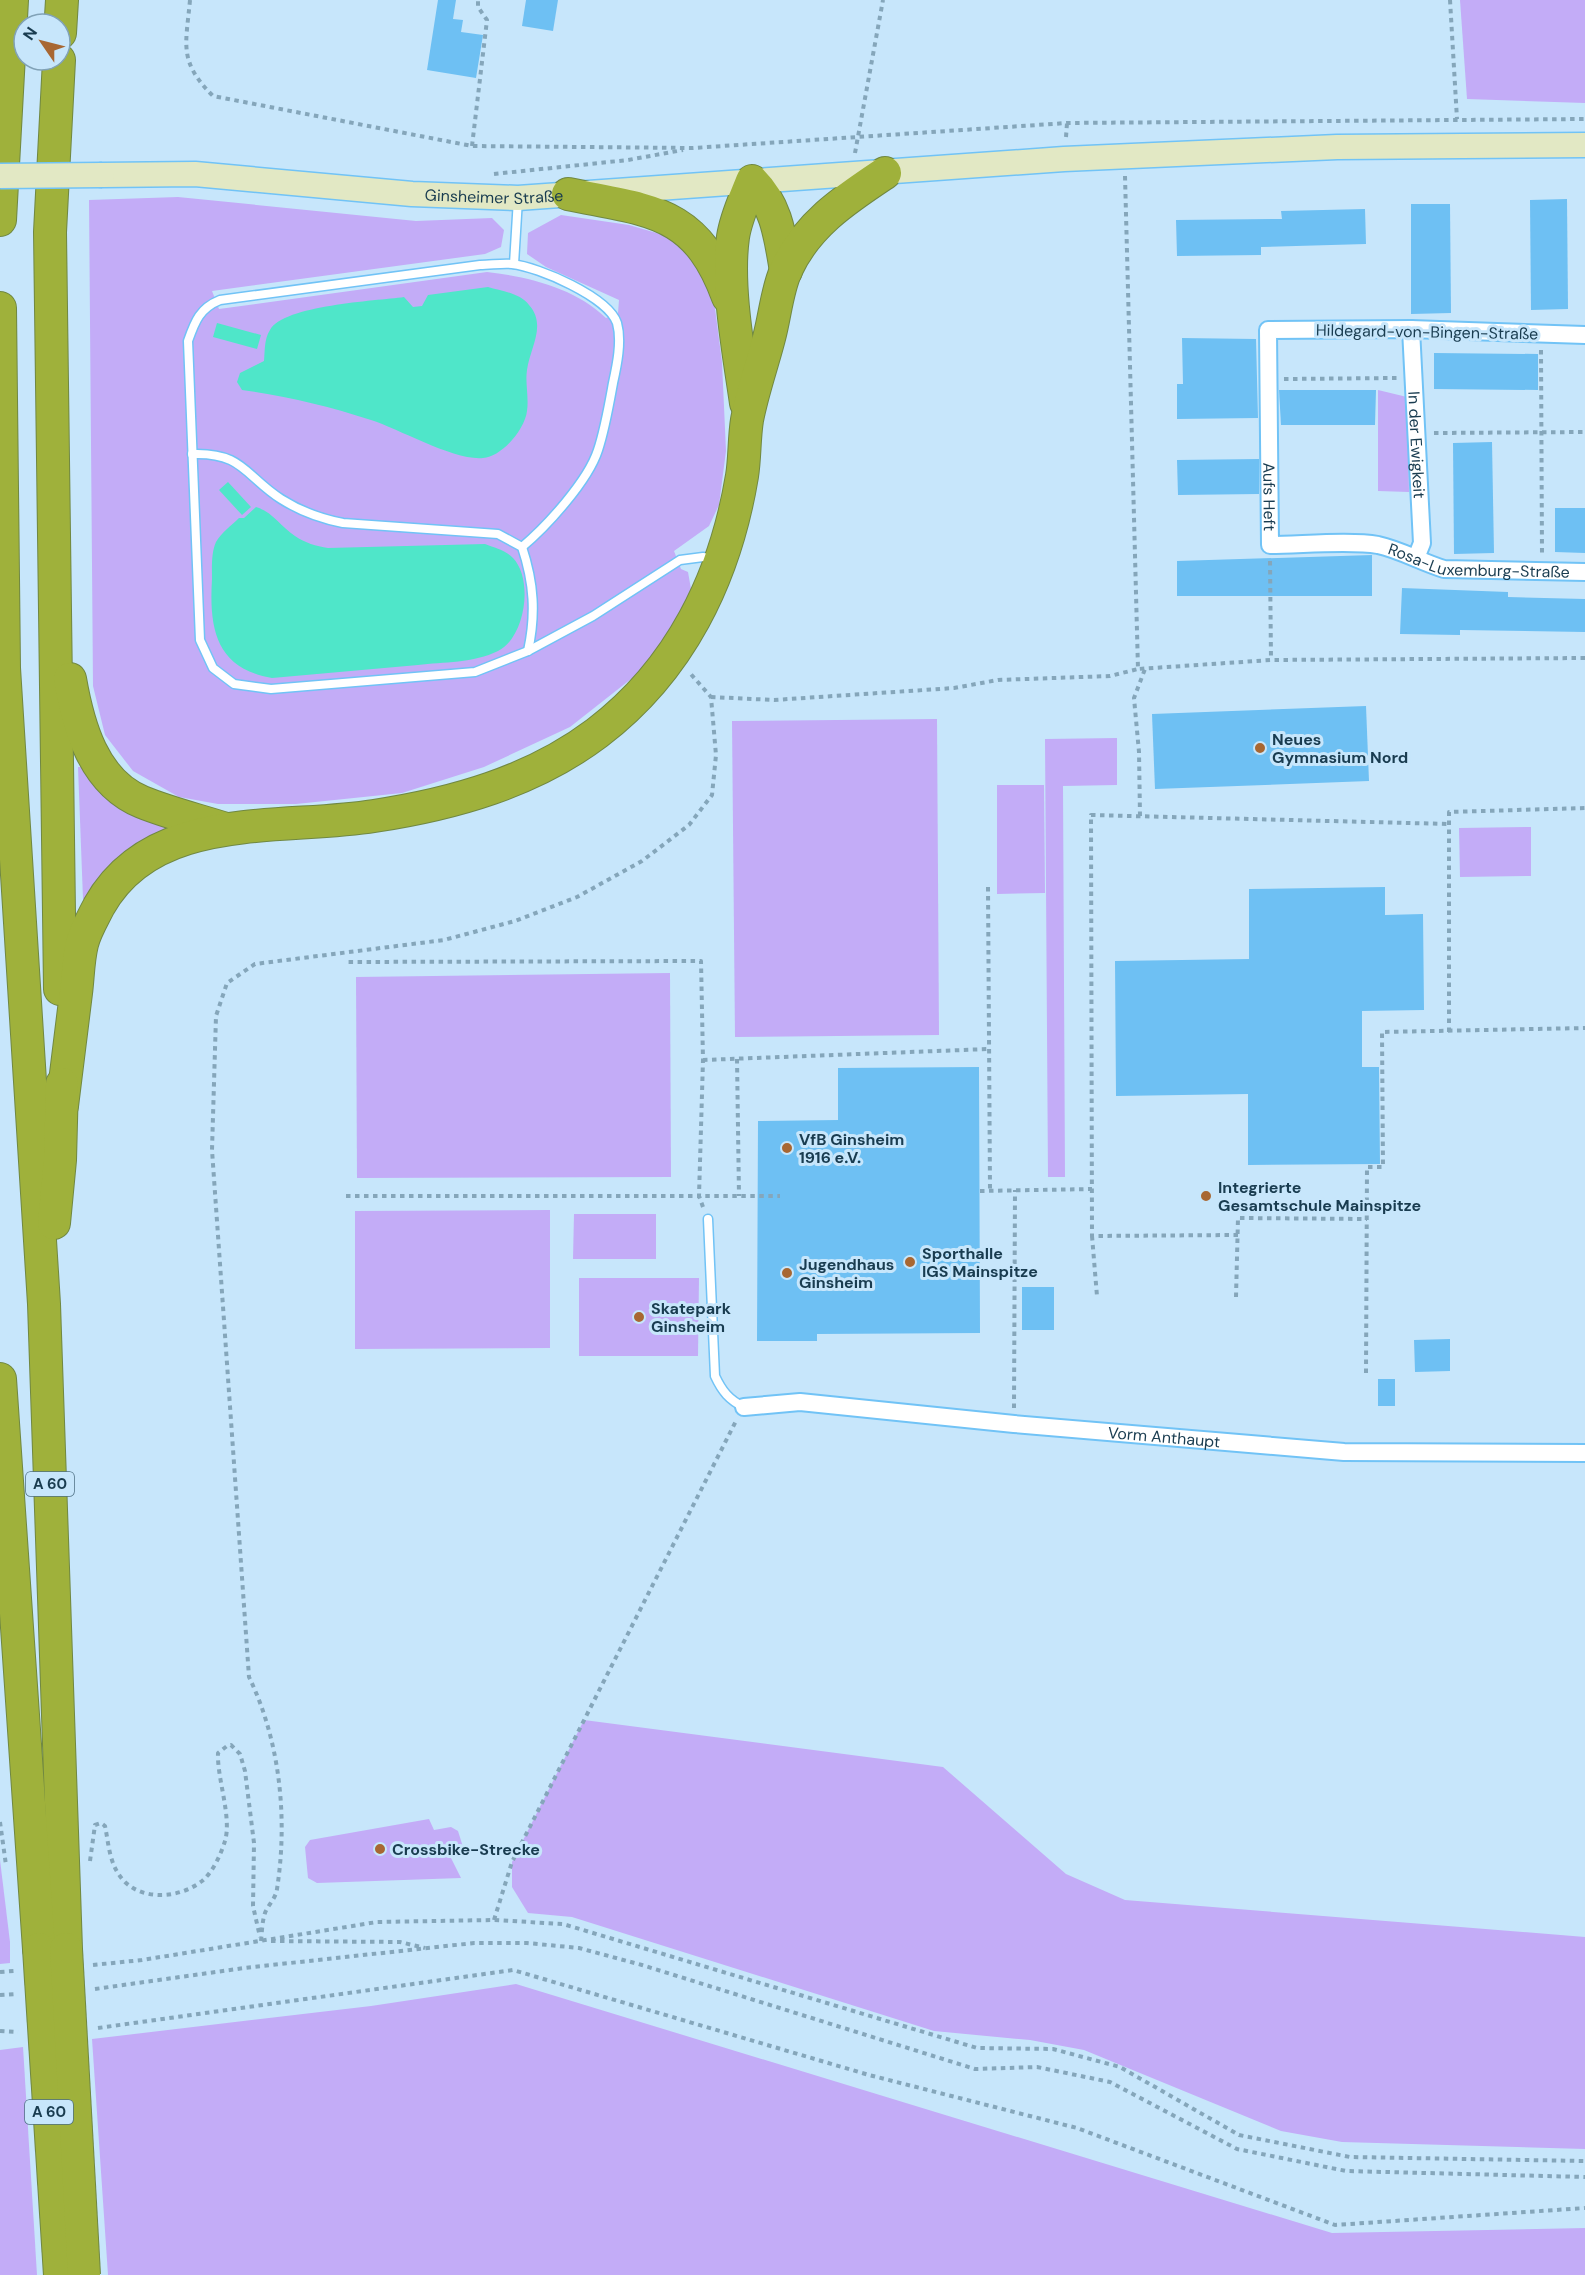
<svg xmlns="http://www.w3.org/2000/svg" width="1585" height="2275" viewBox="0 0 1585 2275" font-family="'DM Sans',sans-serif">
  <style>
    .green { fill: #c3acf7 }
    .water { fill: #4fe6c9 }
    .building { fill: #6ec0f3 }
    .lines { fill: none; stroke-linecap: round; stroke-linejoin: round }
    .service-casing { stroke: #71c3f6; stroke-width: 11 }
    .minor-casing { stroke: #71c3f6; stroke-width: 20 }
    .secondary-casing { stroke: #71c3f6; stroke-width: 27 }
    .motorway-casing { stroke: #708842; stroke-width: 34 }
    .path { stroke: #85a6ba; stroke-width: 4; stroke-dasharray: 4.5 4.5; stroke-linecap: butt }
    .service { stroke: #fff; stroke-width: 8 }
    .minor { stroke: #fff; stroke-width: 16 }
    .secondary { stroke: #e2e8c4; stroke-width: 24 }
    .motorway { stroke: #9fb13b; stroke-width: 32 }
    .secondary-bridge-casing { stroke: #71c3f6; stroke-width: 27; stroke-linecap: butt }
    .motorway-bridge-casing { stroke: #708842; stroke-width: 34; stroke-linecap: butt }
    .secondary-bridge { stroke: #e2e8c4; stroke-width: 24 }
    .motorway-bridge { stroke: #9fb13b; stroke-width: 32 }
    .poi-dot { fill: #a86732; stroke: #c7e6fb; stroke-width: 2 }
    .labels { text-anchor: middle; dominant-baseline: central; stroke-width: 6; stroke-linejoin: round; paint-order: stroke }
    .shield { fill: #c7e6fb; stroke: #4d6f83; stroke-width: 1.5 }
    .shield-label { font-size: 15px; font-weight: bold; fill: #193c50 }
    .street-label { font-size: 16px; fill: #193c50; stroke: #c7e6fb }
    .poi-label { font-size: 16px; font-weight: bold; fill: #193c50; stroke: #c7e6fb; text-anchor: start }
  </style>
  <rect width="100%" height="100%" fill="#c7e6fb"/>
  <g class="green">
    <polygon points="1460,0 1585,0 1585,103 1467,99"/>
    <path d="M178 197 416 221 492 218 504 230 501 247 485 254 212 291 219 309 487 272C529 277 575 288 606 318L618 313 619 300 546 267 527 254 528 233 561 215 629 225 667 236 693 257 713 293 722 362 726 451 719 505 709 526 674 551 681 569 688 572 691 589 674 625 645 668 570 727 484 767 402 793 296 804H218L179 797 133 771 105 735 93 686 89 200Z"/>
    <polygon points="1378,390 1407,397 1409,492 1378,491"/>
    <polygon points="937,719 939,1035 735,1037 732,721"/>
    <polygon points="1117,738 1117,785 1063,786 1065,1177 1048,1177 1045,739"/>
    <polygon points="78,767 86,767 194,828 89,901 83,899"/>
    <polygon points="997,785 1044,785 1045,893 997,894"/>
    <polygon points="1531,827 1531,876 1460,877 1459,828"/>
    <polygon points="670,973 671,1177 357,1178 356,977"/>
    <polygon points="550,1210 550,1348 355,1349 355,1211"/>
    <polygon points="574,1214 656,1214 656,1259 573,1259"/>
    <polygon points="579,1278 699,1278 698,1356 579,1356"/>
    <polygon points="584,1720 943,1767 1066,1874 1125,1900 1585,1937 1585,2149 1342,2142 1281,2131 1084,2050 1030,2040 934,2031 572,1917 528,1913 512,1887 512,1862"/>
    <polygon points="429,1819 434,1830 451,1827 458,1831 463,1847 448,1852 461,1878 317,1883 308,1878 305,1847 310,1840"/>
    <polygon points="0,1860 10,1942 10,1963 0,1964"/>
    <polygon points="516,1984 1332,2233 1585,2228 1585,2275 108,2275 92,2039 371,2006"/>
    <polygon points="23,2047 37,2275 0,2275 0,2050"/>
  </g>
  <g class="water">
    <path d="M488 287C501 291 520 293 529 305 547 325 530 348 527 370 525 383 529 397 527 411 525 429 502 457 483 458 455 461 399 429 371 420 328 406 286 396 242 390L237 382 240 373 264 361C265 351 264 339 270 330 284 305 375 301 404 297L413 307 422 306 428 295Z"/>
    <polygon points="217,323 261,335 257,349 213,337"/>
    <polygon points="228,482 251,507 242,515 219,490"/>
    <path d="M256 507C273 512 281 527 295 536 305 543 316 546 328 548L485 544C495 548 505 550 513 558 534 580 525 638 498 651 474 663 443 662 418 665 369 669 321 674 272 678 216 668 209 629 212 579 212 568 211 553 216 542 221 533 232 525 239 518H244Z"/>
  </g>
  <g class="building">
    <polygon points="438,0 456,0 453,19 463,20 461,32 483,35 476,78 427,70"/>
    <polygon points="526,0 558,0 553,31 522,26"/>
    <polygon points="1567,199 1568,309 1531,310 1530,200"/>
    <polygon points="1411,204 1450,204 1451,313 1411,314"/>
    <polygon points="1365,209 1366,244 1261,247 1261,255 1177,256 1176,220 1282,219 1281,211"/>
    <polygon points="1182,338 1256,339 1258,418 1177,419 1177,384 1183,384"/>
    <polygon points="1434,353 1538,354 1538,390 1434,389"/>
    <polygon points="1279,390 1376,390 1375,425 1281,425"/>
    <polygon points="1492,442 1494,553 1454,554 1453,443"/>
    <polygon points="1259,459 1259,494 1178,495 1177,460"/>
    <polygon points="1555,508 1585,508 1585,553 1555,552"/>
    <polygon points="1372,555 1372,596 1177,596 1177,561"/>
    <polygon points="1402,588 1508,592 1508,597 1585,599 1585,632 1460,630 1460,635 1400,634"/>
    <polygon points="1366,706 1369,781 1155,789 1152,714"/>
    <polygon points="1385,887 1385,915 1423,914 1424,1010 1362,1011 1362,1067 1379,1067 1380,1164 1248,1165 1248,1094 1116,1096 1115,961 1249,959 1249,889"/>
    <polygon points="979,1067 980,1333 817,1334 817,1341 757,1341 758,1121 838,1120 838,1068"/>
    <rect x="1022" y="1287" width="32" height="43"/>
    <polygon points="1450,1339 1450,1371 1415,1372 1414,1340"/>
    <rect x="1378" y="1379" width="17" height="27"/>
  </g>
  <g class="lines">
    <g class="service-casing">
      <g id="service">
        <polyline points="514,264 518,199"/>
        <path d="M192 454C243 452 245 476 281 499 300 511 322 519 343 523L498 534 522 547C534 583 536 614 528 651"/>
        <path d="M522 547C547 526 588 481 598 450 605 429 609 405 613 383 617 365 622 341 617 323 608 297 539 267 512 264 502 263 491 265 480 265L220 300C200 308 195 321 188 341L200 640 213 668 234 684 271 689 475 672 528 651 593 616 680 560 703 557 715 559"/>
        <path d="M708 1219 715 1376C722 1391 729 1400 744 1407"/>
      </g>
    </g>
    <g class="minor-casing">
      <g id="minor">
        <path id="s1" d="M1411 329 1422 543 1416 558"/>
        <path id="s2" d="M1585 335 1411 329 1268 330 1270 545C1300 545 1350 540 1378 545 1401 550 1421 562 1444 569L1585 572"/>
        <path id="s3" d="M744 1407 800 1402 1014 1424 1344 1452 1585 1453"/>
      </g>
    </g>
    <g class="secondary-casing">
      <g id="secondary">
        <path id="s4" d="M102 175 195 174 412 194 518 198 1064 159 1337 147 1585 145"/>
      </g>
    </g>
    <g class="motorway-casing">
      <g id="motorway">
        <polyline points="60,33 62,0"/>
        <polyline points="59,60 50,232 60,989"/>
        <path d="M568 194C650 211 696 209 728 297"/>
        <polyline points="0,220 12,0"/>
        <polyline points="0,308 4,668 44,1304 66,1949"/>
        <path d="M746 403C739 354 726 286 733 237 736 217 745 199 752 181 777 206 780 236 786 271"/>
        <path d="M70 679C78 725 93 782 142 802 169 813 198 820 226 829"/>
        <path d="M62 1106C67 1068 71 1031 76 993 78 978 78 960 82 944 85 931 93 918 99 906 153 809 281 831 374 816 453 804 532 782 597 733 680 670 725 578 742 476 745 458 744 439 747 420 752 393 762 365 769 338 775 316 777 290 786 270 807 224 846 199 885 173"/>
        <polyline points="54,1223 60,1160 62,1084"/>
        <polyline points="0,1379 39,1949"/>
      </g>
    </g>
    <g class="path">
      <path d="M190 0C186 45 178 61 213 96L472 146 693 148 1067 123 1585 119"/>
      <polyline points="1450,0 1457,119"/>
      <polyline points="1066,137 1067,123"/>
      <polyline points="472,146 487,20 478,7 478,0"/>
      <polyline points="855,153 883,0"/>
      <polyline points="494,174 628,160 683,150"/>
      <polyline points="1125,176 1138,669 1271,660 1585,658"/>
      <polyline points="1541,350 1542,555"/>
      <polyline points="1284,379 1397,378"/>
      <polyline points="1434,433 1585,432"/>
      <polyline points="1270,561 1271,660"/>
      <polyline points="711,697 774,700 954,688 998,680 1110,676 1138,669"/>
      <polyline points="1140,816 1139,752 1134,698 1145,669"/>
      <polyline points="988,887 990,1190"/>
      <polyline points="1449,1032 1449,812 1585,808"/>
      <polyline points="737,1059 739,1196"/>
      <polyline points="703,1060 989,1049"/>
      <polyline points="980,1191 1092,1189"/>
      <polyline points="346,1196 699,1196 703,1060 701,961 346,962"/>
      <polyline points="703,1207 699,1196 780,1196"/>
      <polyline points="1238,1235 1092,1236 1091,815 1449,824"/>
      <polyline points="1092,1236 1097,1296"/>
      <polyline points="1236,1297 1238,1218 1367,1219"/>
      <polyline points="1366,1373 1367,1167 1383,1167 1382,1032 1585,1028"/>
      <polyline points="1014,1408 1015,1190"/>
      <polyline points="0,1822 6,1865"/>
      <path d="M90 1861 95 1825 101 1823 105 1826C109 1845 109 1866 125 1882 145 1901 180 1898 202 1881 213 1872 221 1854 225 1841 232 1817 217 1779 218 1753L227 1746 231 1745 240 1754 245 1771 254 1843 253 1906 260 1937"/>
      <polyline points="494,1920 512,1862 736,1421"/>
      <path d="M261 1941C262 1932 262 1922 265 1913 268 1905 276 1898 277 1889 288 1818 280 1741 249 1677L212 1150 216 1016 227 983 255 964 444 940 515 921 577 897 642 861 689 825 712 795 716 755 711 697 689 672"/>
      <polyline points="271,1941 400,1942 425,1948"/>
      <polyline points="93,1965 142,1960 377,1922 494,1920 563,1924 977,2048 1053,2049 1120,2067 1239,2135 1350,2157 1585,2161"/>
      <polyline points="0,1972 14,1971"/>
      <polyline points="95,1989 244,1968 474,1943 527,1943 579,1948 642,1965 975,2069 1037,2067 1110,2082 1237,2149 1346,2171 1585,2177"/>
      <polyline points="0,1995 16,1994"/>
      <polyline points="98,2028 513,1970 869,2075 1077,2128 1335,2225 1585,2208"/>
      <polyline points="0,2031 18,2032"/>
    </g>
    <use href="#service" class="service"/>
    <use href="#minor" class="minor"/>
    <use href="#secondary" class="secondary"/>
    <use href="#motorway" class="motorway"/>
    <g class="secondary-bridge-casing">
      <polyline id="secondary-bridge" points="0,176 102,175"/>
    </g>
    <g class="motorway-bridge-casing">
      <g id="motorway-bridge">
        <polyline points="39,1949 60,2275"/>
        <polyline points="66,1949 84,2275"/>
      </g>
    </g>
    <use href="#secondary-bridge" class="secondary-bridge"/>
    <use href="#motorway-bridge" class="motorway-bridge"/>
  </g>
  <g class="poi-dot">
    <circle cx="1260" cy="748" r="6"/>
    <circle cx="787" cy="1148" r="6"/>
    <circle cx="1206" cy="1196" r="6"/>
    <circle cx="910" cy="1262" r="6"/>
    <circle cx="787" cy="1273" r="6"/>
    <circle cx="639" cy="1317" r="6"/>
    <circle cx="380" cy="1849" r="6"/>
  </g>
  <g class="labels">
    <g class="shield">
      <rect x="26" y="1472" width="48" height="24" rx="4.5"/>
      <rect x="25" y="2100" width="48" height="24" rx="4.5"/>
    </g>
    <g class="shield-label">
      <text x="50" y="1484">A 60</text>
      <text x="49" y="2112">A 60</text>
    </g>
    <g class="street-label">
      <text stroke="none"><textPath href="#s4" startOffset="393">Ginsheimer Straße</textPath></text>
      <text transform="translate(1427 332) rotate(1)">Hildegard-von-Bingen-Straße</text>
      <text stroke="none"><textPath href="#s1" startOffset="116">In der Ewigkeit</textPath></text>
      <text stroke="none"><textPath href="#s2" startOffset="484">Aufs Heft</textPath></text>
      <text stroke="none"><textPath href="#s2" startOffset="744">Rosa-Luxemburg-Straße</textPath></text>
      <text stroke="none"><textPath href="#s3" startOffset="422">Vorm Anthaupt</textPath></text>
    </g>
    <g class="poi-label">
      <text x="1272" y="739">Neues<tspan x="1272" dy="18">Gymnasium Nord</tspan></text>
      <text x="799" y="1139">VfB Ginsheim<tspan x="799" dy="18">1916 e.V.</tspan></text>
      <text x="1218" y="1187">Integrierte<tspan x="1218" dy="18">Gesamtschule Mainspitze</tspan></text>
      <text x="922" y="1253">Sporthalle<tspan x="922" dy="18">IGS Mainspitze</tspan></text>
      <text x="799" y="1264">Jugendhaus<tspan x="799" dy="18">Ginsheim</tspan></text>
      <text x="651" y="1308">Skatepark<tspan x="651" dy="18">Ginsheim</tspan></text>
      <text x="392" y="1849">Crossbike-Strecke</text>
    </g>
  </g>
  <g transform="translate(42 42) rotate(305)"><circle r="28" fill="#c7e6fb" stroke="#81a2b7" stroke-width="1.5"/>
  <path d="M0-4.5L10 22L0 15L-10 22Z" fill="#a86732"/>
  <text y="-9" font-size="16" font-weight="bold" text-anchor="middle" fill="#193c50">N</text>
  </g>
</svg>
